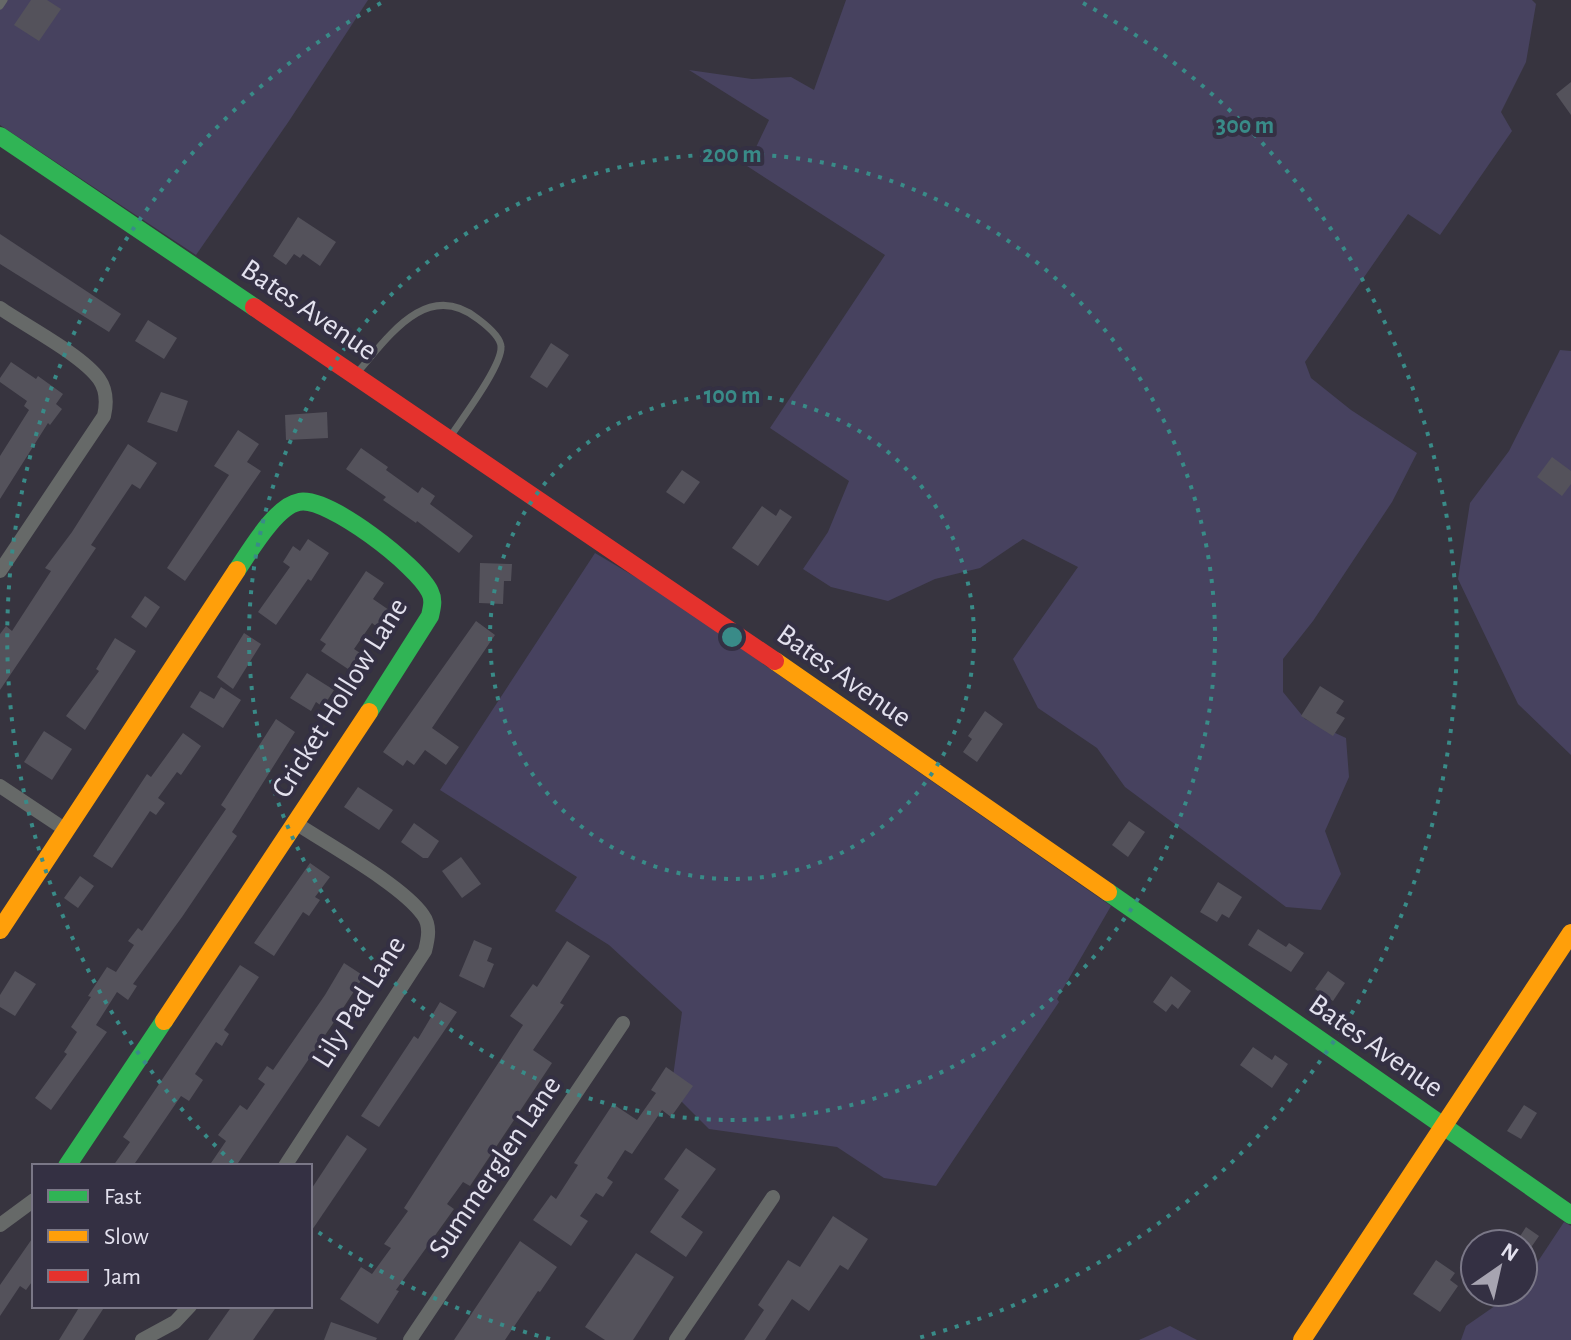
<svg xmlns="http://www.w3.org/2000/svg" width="1571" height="1340" viewBox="0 0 1571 1340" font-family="'Alegreya Sans',sans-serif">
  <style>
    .green { fill: #47425f }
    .building { fill: #54525b }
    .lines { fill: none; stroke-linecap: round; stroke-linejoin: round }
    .lane { stroke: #666968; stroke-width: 7 }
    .street { stroke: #666968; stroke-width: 14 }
    .fast { stroke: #30b455; stroke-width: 18 }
    .slow { stroke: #ff9f0a; stroke-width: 18 }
    .jam { stroke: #e5322d; stroke-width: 18 }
    .ring { fill: none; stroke: #398b88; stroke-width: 4; stroke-dasharray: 4 8 }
    .labels { text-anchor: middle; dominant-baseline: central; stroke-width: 8; stroke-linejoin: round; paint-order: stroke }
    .street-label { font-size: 30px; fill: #e3e1ee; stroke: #343043 }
    .centre { fill: #398b88; stroke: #343043; stroke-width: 4 }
    .ring-label { font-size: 24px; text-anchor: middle; font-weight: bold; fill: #398b88; stroke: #343043; stroke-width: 8; stroke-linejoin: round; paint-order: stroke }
  </style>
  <rect width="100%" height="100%" fill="#37343f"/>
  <g class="green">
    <polygon points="0,0 368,0 289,121 196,255 0,125"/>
    <polygon points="846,0 1532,0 1536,4 1526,62 1501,112 1512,131 1440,235 1408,214 1305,362 1311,378 1351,410 1417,453 1392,502 1313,621 1283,659 1283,692 1305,719 1346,738 1349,777 1325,831 1341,874 1321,910 1286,907 1125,787 1097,748 1038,708 1013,659 1078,567 1023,539 980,568 935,579 888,601 831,587 803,569 828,532 849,481 770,428 885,255 747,166 769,120 689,70 752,79 791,77 814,90"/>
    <polygon points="1560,350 1571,351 1571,755 1518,704 1458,579 1470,503 1509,451"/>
    <polygon points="595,553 654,588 1111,906 1057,999 1059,1002 936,1186 884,1178 837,1147 709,1129 671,1091 682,1012 609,945 555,911 577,877 440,790"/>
    <polygon points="1564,1222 1571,1226 1571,1340 1461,1340 1466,1326 1515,1292 1523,1292 1523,1284"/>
    <polygon points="1170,1326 1197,1340 1139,1340"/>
  </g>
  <g class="building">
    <polygon points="31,0 47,0 61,9 39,41 14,25"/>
    <polygon points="1571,82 1571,115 1556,94"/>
    <polygon points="298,217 336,242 320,266 303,254 300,258 294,254 286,265 273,256"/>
    <polygon points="0,234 121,314 109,332 0,264"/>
    <polygon points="148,320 177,338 164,359 135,341"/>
    <polygon points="551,343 569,355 547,388 530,377"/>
    <polygon points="11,362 36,379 38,376 63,394 56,404 62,409 50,425 48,423 0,499 0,456 29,410 24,406 27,401 0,382 0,378"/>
    <polygon points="161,392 188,401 177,432 147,422"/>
    <polygon points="327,412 328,438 286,440 285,415"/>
    <polygon points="238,430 259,444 247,462 261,471 185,581 167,568 229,475 214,466"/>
    <polygon points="128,444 157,463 140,489 132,484 91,545 96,548 0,690 0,634 6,626 12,631 51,571 45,568 72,532"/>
    <polygon points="361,448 388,467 386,470 418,493 422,487 435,496 430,504 473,536 459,553 417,521 416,523 383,500 386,497 346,469"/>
    <polygon points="1552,457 1571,471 1571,484 1562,496 1537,477"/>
    <polygon points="682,470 700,482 684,504 666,492"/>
    <polygon points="762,506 776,516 780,509 792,517 758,566 732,548"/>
    <polygon points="308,539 329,553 311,581 308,579 276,625 258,612 290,567 283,562 293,546 300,551"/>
    <polygon points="480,563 512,564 511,581 504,581 503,604 479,603"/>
    <polygon points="366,571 384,583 373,599 389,610 377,627 372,623 354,649 360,653 348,669 321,651 326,644 320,640"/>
    <polygon points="145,596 160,607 146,628 131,617"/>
    <polygon points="476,621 495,635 432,728 459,747 446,765 425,750 414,765 407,760 403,766 383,752"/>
    <polygon points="244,633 261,644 233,689 217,677"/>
    <polygon points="115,638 136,651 85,730 66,716 99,671 96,669"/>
    <polygon points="307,673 334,690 323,707 316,702 311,711 290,698"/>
    <polygon points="1320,686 1344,701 1336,713 1345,718 1333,736 1301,716"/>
    <polygon points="221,687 241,700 223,728 190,707 200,691 214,699"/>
    <polygon points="985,711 1003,724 977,762 963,752 972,739 968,736"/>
    <polygon points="276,719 295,732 232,832 237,836 182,917 133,984 137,986 128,1000 117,992 96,1025 107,1032 51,1110 35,1098 67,1054 64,1052 77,1032 71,1027 91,997 88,996 107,967 116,972 134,945 128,941 138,928 142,931 226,809 221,805"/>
    <polygon points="44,731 72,749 52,780 24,762"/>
    <polygon points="183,733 201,746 181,775 177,772 158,798 165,803 156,815 150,811 112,868 93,856 147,774 151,777"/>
    <polygon points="358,787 393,810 379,830 344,807"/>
    <polygon points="1129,821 1145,832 1128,857 1112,845"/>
    <polygon points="414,823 439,841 428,858 423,858 401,842"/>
    <polygon points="461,857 481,884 462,898 442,871"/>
    <polygon points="310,863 330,877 315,897 320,900 309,916 303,912 274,956 254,943"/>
    <polygon points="80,876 94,886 78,908 64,898"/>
    <polygon points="1218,882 1242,897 1229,918 1222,914 1217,922 1200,912"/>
    <polygon points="1258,929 1286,947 1289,943 1304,953 1291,972 1248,945"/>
    <polygon points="474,940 492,948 487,961 494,964 484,988 459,976"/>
    <polygon points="567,941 590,956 560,1003 564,1005 533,1050 552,1063 470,1186 463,1182 447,1204 454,1209 396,1290 399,1291 378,1324 340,1299 361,1267 372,1274 391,1248 384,1244 408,1211 404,1208 523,1025 510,1016 533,984 537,987"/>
    <polygon points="344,963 364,976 334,1022 236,1166 209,1166 226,1141 218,1135 240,1105 247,1110 265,1084 258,1079 267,1066 273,1070 325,995"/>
    <polygon points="240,965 259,977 224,1030 229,1034 222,1046 216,1042 195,1074 203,1080 189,1101 181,1096 133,1166 113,1166 130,1142 123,1137"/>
    <polygon points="15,971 36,984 15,1016 0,1007 0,995"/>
    <polygon points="1328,971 1345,983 1333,1001 1315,989"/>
    <polygon points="1171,976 1191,991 1178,1009 1172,1004 1166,1012 1153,1002"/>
    <polygon points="440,1002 457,1012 379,1127 361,1116 414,1036 418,1039"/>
    <polygon points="1253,1047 1272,1060 1275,1055 1288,1064 1272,1088 1240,1065"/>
    <polygon points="666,1067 693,1086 671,1117 662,1110 632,1154 625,1150 607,1178 613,1182 603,1197 596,1193 580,1216 588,1221 571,1246 533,1220 551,1195 556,1199 578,1165 574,1163 613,1104 637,1120 656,1093 651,1090"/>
    <polygon points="1524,1105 1537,1113 1521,1139 1507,1131"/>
    <polygon points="347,1135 367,1149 310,1233 310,1191"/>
    <polygon points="686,1148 716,1169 681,1217 703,1232 686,1257 650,1232 679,1190 664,1179"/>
    <polygon points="833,1216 868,1239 848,1270 840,1265 809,1311 792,1299 765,1340 744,1340 764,1310 758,1305 788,1260 800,1267"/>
    <polygon points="1526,1227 1539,1236 1523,1259 1523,1244 1515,1244"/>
    <polygon points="34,1236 34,1279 26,1290 20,1286 0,1316 0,1285"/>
    <polygon points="520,1241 557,1267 540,1292 538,1291 505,1340 454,1340"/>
    <polygon points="636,1253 674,1277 633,1340 605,1340 585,1327"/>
    <polygon points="1436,1260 1455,1273 1450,1280 1458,1286 1440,1312 1413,1294"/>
    <polygon points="80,1306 105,1306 83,1340 59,1340"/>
    <polygon points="232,1306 277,1306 253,1340 208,1340"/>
    <polygon points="331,1322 377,1338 376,1340 324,1340"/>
  </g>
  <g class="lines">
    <g class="lane">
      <polyline points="0,6 4,0"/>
      <path d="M356 374C387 339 426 278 478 319 486 325 501 337 501 347 502 366 461 420 450 437"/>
    </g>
    <g class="street">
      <path d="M0 308C26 326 82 355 99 379 106 389 107 403 104 416L0 571"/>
      <polyline points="0,786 66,830"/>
      <path d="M285 1166 425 951C428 939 431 926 423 915 402 885 327 844 294 822"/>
      <polyline points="0,1225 34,1200"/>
      <polyline points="142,1340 175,1322 190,1306"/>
      <polyline points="410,1340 623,1023"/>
      <polyline points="676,1340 773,1197"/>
    </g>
    <g class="fast">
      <polyline points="0,136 254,307"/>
      <path d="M237 570C250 551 276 506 299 502 328 496 418 566 430 592 434 600 432 607 430 616L369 712"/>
      <polyline points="1108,892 1571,1215"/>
      <polyline points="67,1166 164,1021"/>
    </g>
    <g class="slow">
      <polyline points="775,661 1108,892"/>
      <polyline points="0,930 237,570"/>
      <polyline points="164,1021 369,712"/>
      <polyline points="1302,1340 1571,933"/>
    </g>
    <polyline class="jam" points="254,307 775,661"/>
  </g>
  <g class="ring">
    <circle cx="732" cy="637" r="242"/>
    <circle cx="732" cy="637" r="483"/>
    <path d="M550 1339A725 725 0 0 1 311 1227M233 1163A725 725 0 0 1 381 3M1083 3A725 725 0 0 1 914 1339"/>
  </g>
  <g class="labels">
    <g class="street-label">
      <text transform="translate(309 310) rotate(34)">Bates Avenue</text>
      <text transform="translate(844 676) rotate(35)">Bates Avenue</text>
      <text transform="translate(340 698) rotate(-58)">Cricket Hollow Lane</text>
      <text transform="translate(359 1002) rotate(-58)">Lily Pad Lane</text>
      <text transform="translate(1376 1046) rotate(35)">Bates Avenue</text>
      <text transform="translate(495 1167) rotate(-56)">Summerglen Lane</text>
    </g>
  </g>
  <circle cx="732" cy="637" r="12" class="centre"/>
  <g class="ring-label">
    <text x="1245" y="133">300 m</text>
    <text x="732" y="162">200 m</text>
    <text x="732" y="403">100 m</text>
  </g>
  <rect x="32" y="1164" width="280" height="144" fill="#343043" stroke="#7a7787" stroke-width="2"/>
  <rect x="48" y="1190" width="40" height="12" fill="#30b455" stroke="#7a7787" stroke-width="2"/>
  <text x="104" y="1204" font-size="24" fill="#e3e1ee">Fast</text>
  <rect x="48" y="1230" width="40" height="12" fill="#ff9f0a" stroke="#7a7787" stroke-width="2"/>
  <text x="104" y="1244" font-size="24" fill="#e3e1ee">Slow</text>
  <rect x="48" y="1270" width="40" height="12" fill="#e5322d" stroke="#7a7787" stroke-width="2"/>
  <text x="104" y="1284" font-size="24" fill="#e3e1ee">Jam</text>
  <g transform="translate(1499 1268) rotate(34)"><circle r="38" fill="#343043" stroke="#7a7787" stroke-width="2"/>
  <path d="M0-6L14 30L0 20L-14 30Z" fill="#a7a4b1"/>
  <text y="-12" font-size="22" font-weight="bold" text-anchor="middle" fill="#e3e1ee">N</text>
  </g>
</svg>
